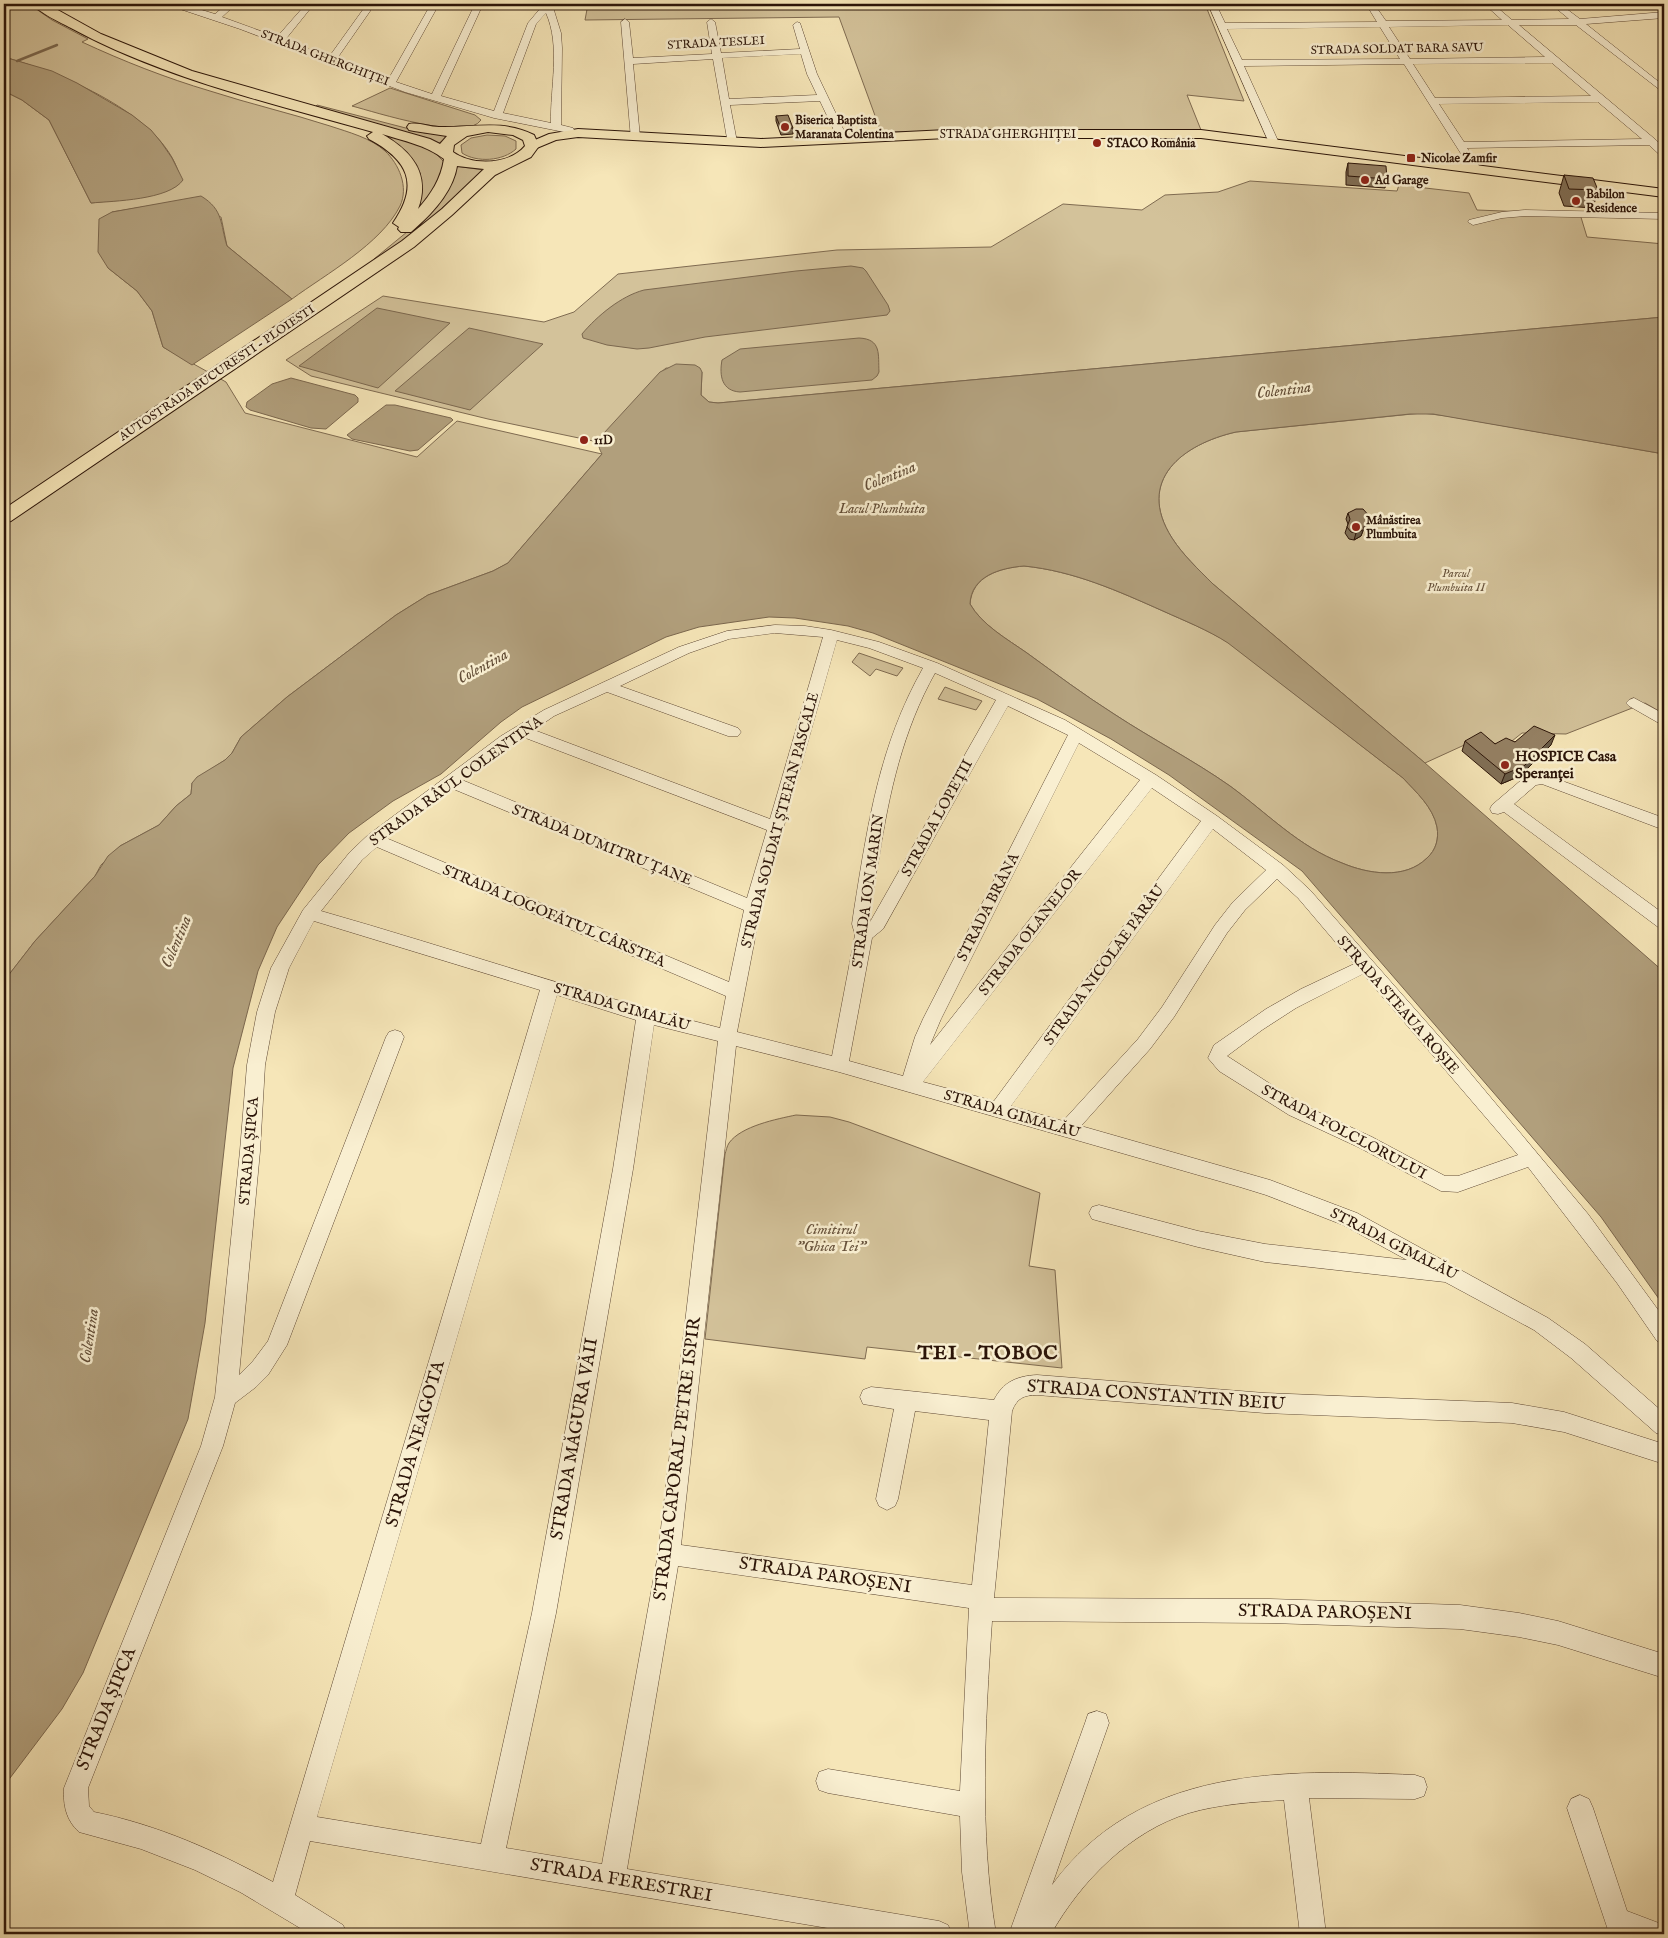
<svg xmlns="http://www.w3.org/2000/svg" width="1668" height="1938" viewBox="0 0 1668 1938" font-family="'IM FELL English',serif">
  <style>
    .green { fill: #d3c29a; stroke: #7f6b51 }
    .water { fill: #b19f7c; stroke: #7b674e; fill-rule: evenodd }
    .lines { fill: none; stroke-linecap: round; stroke-linejoin: round }
    .stream { stroke: #7b674e; stroke-width: 2.5 }
    .minor-casing { stroke: #5e4834; stroke-width: 1 }
    .major-casing { stroke: #2b1408; stroke-width: 2 }
    .highway-casing { stroke: #2b1408; stroke-width: 2 }
    .minor { fill: #f9efd1; fill-rule: evenodd }
    .major { fill: #f6e6b8; fill-rule: evenodd }
    .highway { fill: #f6e6b8; fill-rule: evenodd }
    .wall { fill: #806f56; stroke: #2b1408 }
    .shaded-wall { fill: #685a46; stroke: #2b1408 }
    .building { fill: #958164; stroke: #2b1408 }
    .poi-dot { fill: #8f2418; stroke: #f9efd1; stroke-width: 2 }
    .labels { text-anchor: middle; dominant-baseline: central; stroke-width: 5; stroke-linejoin: round; paint-order: stroke }
    .far-street-label { font-size: 12px; fill: #2b1408; stroke: #f9efd1 }
    .far-poi-label { font-size: 12px; font-weight: bold; fill: #2b1408; stroke: #f9efd1; text-anchor: start }
    .far-park-label { font-size: 12px; font-style: italic; fill: #66513b; stroke: #f9efd1 }
    .far-water-label { font-size: 14px; font-style: italic; fill: #614c36; stroke: #f9efd1 }
    .poi-label { font-size: 15px; font-weight: bold; fill: #2b1408; stroke: #f9efd1; text-anchor: start }
    .street-label { font-size: 15px; fill: #2b1408; stroke: #f9efd1 }
    .park-label { font-size: 15px; font-style: italic; fill: #66513b; stroke: #f9efd1 }
    .water-label { font-size: 16px; font-style: italic; fill: #614c36; stroke: #f9efd1 }
    .near-street-label { font-size: 18px; fill: #2b1408; stroke: #f9efd1 }
    .district-label { font-size: 20px; font-weight: bold; letter-spacing: 1px; fill: #2b1408; stroke: #f9efd1 }
  </style>
  <rect width="100%" height="100%" fill="#f6e6b8"/>
  <filter id="stains"><feTurbulence type="fractalNoise" baseFrequency=".004" numOctaves="4"/><feColorMatrix values="0 0 0 0 .2 0 0 0 0 .09 0 0 0 0 .02 0 0 0 .5 -.17"/></filter>
  <radialGradient id="worn" r=".72"><stop offset=".6" stop-color="#630" stop-opacity="0"/><stop offset="1" stop-color="#630" stop-opacity=".3"/></radialGradient>
  <g class="green">
    <path d="M4 4H29L52 20 88 39 82 42C123 61 166 78 210 91 250 104 290 113 330 126 348 132 371 138 385 151 399 164 409 187 400 206 381 244 326 274 292 299L227 246 221 217 167 203 112 212 108 268 137 291 152 311 163 347 226 382 245 413 417 457 457 421 602 454 508 563 493 571 428 595 396 615 287 697 241 737 232 753 225 760 205 773 192 783 191 794 176 806 159 825 120 846 101 865 95 876 35 941 4 981V91L22 100 49 120 91 203 150 196 179 174C162 114 59 72 4 57Z"/>
    <polygon points="588,4 1205,4 1244,101 1187,95 1201,130 881,132 839,17 585,20"/>
    <path d="M390 88 475 115 481 120C467 142 375 112 352 106Z"/>
    <polygon points="317,105 425,133 450,135 438,144 315,107"/>
    <path d="M367 129 422 144 436 151 437 155 444 162C441 186 423 206 407 223 409 214 421 182 420 174 417 153 384 137 367 129Z"/>
    <path d="M487 135 505 136 516 141V149C503 161 477 163 462 153L461 145 471 138Z"/>
    <polygon points="455,166 484,170 430,219 377,260 374,259 424,218"/>
    <polygon points="1250,181 1397,191 1399,185 1469,193 1477,210 1580,214 1587,237 1664,244 1664,317 718,403 709,402 701,395 702,372 666,368 660,373 598,442 488,419 311,376 286,360 383,296 544,322 574,312 618,274 837,250 991,247 1063,204 1142,210 1165,195 1218,192"/>
    <path d="M1422 413 1447 416 1664 454V714L1645 703 1566 734 1522 733 1512 741 1497 745 1484 736 1425 763 1213 584C1198 569 1183 555 1172 538 1135 480 1183 444 1236 432Z"/>
    <path d="M1024 566C1074 571 1118 591 1163 611 1185 621 1208 630 1229 643L1403 778C1416 792 1433 807 1437 827 1439 839 1436 850 1427 858 1405 880 1368 874 1342 863 1299 847 1267 813 1230 786 1193 760 1152 739 1114 714 1084 695 1056 674 1027 653 1007 639 982 625 970 604 972 576 1000 568 1024 566Z"/>
    <polygon points="859,653 903,668 897,676 876,669 870,676 852,662"/>
    <polygon points="945,687 982,701 976,710 938,699"/>
    <path d="M796 1115 830 1117 849 1122 1040 1193 1029 1266 1055 1270 1062 1368 867 1347 865 1359 705 1339 725 1154C726 1151 727 1146 729 1143 741 1126 777 1119 796 1115Z"/>
  </g>
  <g class="water">
    <path d="M4 57 52 71 77 83 132 115 151 130 161 142 172 158 183 180C169 200 114 201 91 203L49 120 22 100 4 91Z"/>
    <path d="M201 196C224 210 220 224 227 246L292 299 192 365 163 347 152 311 137 291 108 268 98 252 99 219 112 212Z"/>
    <path d="M851 266 863 268 866 271 888 305 890 311 887 315 705 337 649 348 637 349 607 345 583 338 582 334C597 316 621 296 644 290L796 271Z"/>
    <polygon points="377,308 450,323 378,388 299,366"/>
    <path d="M1664 317V454L1433 414H1410L1236 432C1183 444 1135 480 1172 538 1183 555 1198 569 1213 584L1425 763 1664 972V1306L1601 1217 1302 871 1169 775 1111 739 1037 699 873 633 848 626 795 618 769 617 699 627 666 637 522 707 501 722 441 774 393 801 349 833 318 865 277 927 258 971 233 1068 205 1323 188 1419 83 1673 62 1709 4 1786V981L35 941 95 876 108 856 120 846 159 825 176 806 191 794 192 783 197 777 225 760 232 753 241 737 287 697 396 615 428 595 493 571 508 563 602 454C597 445 598 442 604 433L660 372 676 364 695 365 700 368 702 372 701 395 709 402 718 403ZM1024 566C1074 571 1118 591 1163 611 1185 621 1208 630 1228 643L1403 778C1416 792 1433 807 1437 827 1439 839 1436 850 1427 858 1405 880 1368 874 1342 863 1299 847 1267 813 1230 786 1193 760 1152 739 1114 714 1084 695 1056 674 1027 653 1007 639 982 625 970 604 971 576 1000 568 1024 566Z"/>
    <polygon points="469,328 543,344 470,410 395,391"/>
    <path d="M859 338C882 339 878 355 879 372L877 376 872 380 740 392C722 391 719 376 722 360L740 349Z"/>
    <polygon points="291,378 355,395 358,398 358,402 326,429 311,428 250,410 246,407 247,402 272,384"/>
    <polygon points="386,405 395,405 451,418 453,420 418,450 410,451 352,439 347,435"/>
  </g>
  <g class="lines">
    <polyline class="stream" points="17,61 57,45"/>
    <g class="minor-casing">
      <g id="minor">
        <path d="M170 4H182L215 14 227 4H236L222 17 277 37 306 4H314L285 40 329 57 367 4H375L336 60 388 80 431 4H439L396 82 432 94 475 4H483L441 96 494 111 528 23 544 4H552L561 33 562 48 561 125 573 128 574 130 569 133 494 118 405 92 240 29 171 6ZM546 13C561 46 550 88 551 123L503 113 536 24Z"/>
        <path d="M1208 4H1216L1225 23 1377 22 1366 4H1374L1386 21 1502 20 1484 4H1493L1512 20 1569 19 1551 4H1560L1580 19 1664 12V18L1586 24 1664 86V93L1576 25H1519L1656 140 1664 148V156L1660 155 1649 145 1467 148 1481 169 1476 172 1472 171 1404 64 1244 66 1279 143 1274 146 1270 145ZM1508 25 1545 57 1410 59 1389 27ZM1380 27 1400 59 1242 60 1227 29ZM1552 63 1591 96 1435 98 1413 64ZM1598 102 1642 139 1464 142 1439 104Z"/>
        <path d="M625 19 629 22 633 58 712 54 707 22 711 19 715 22 721 53 800 49 793 25 797 22 800 23 817 74 848 139 843 142 839 141 820 101 730 105 737 142 732 145 728 144 713 59 633 64 640 137 639 139H631L621 22ZM801 54 807 74 817 95 729 99 722 58Z"/>
        <polygon points="1525,210 1664,213 1664,219 1525,216 1502,218 1473,225 1468,222 1469,220 1502,212"/>
        <path d="M775 625 805 626 831 630 879 642 937 663 1065 720 1156 775 1217 816 1283 865 1310 890 1451 1050 1588 1214 1664 1318V1344L1657 1341 1617 1283 1528 1167 1458 1192 1441 1191 1358 1147 1289 1115 1219 1071 1208 1058 1214 1045 1266 1009 1301 989 1354 964 1298 898 1277 879 1245 910 1227 933 1174 1017 1150 1049 1081 1126 1270 1180 1357 1213 1548 1318 1585 1344 1664 1413V1436L1656 1433 1571 1358 1534 1330 1445 1282 1265 1262 1198 1247 1099 1221 1092 1219 1089 1213 1092 1207 1099 1205 1198 1231 1265 1244 1407 1260 1343 1225 1266 1195 1240 1187 839 1072 736 1046 681 1545 972 1585 989 1420 915 1411 898 1499 895 1506 887 1510 879 1506 876 1499 894 1409 863 1404 860 1397 863 1390 871 1387 994 1400C1003 1382 1017 1376 1037 1375L1265 1393 1512 1403 1564 1412 1664 1444V1464L1564 1432 1512 1423 1265 1413 1037 1395C1024 1395 1017 1398 1012 1411L994 1598 1270 1599 1460 1605 1519 1613 1558 1621 1664 1654V1678L1558 1645 1519 1637 1460 1629 1270 1623 992 1621C985 1725 979 1830 996 1934H970L962 1872 960 1816 828 1793 819 1790 816 1781 819 1772 828 1769 960 1791 969 1608 678 1566 627 1869 939 1921 948 1925 952 1934H863L310 1841 295 1895 343 1925 347 1934H310L240 1892 195 1870 141 1849 79 1832C66 1820 63 1805 64 1788L201 1446 215 1397 240 1151 247 1065 257 1012 271 968 303 910 350 852 368 835 501 736 544 710 679 647 727 631ZM775 633 823 637 770 819 534 730 554 716 607 692 728 736H738L741 732 738 728 620 686 689 653 729 639ZM837 640 869 648 923 668C879 746 868 823 854 910L852 924 855 935 832 1056 737 1032 761 907ZM935 673 996 700 870 922C871 900 875 879 879 858 889 793 903 730 935 673ZM1008 706 1068 735 923 1019 915 1037 903 1076 849 1061 872 938 883 929ZM523 737 767 830 747 898 462 780ZM1079 743 1140 780 930 1045 941 1019ZM451 788 744 910 729 982 386 838ZM1152 788 1201 821 994 1101 923 1082ZM1213 829 1266 870 1233 902 1215 925 1162 1007 1138 1039 1063 1121 1011 1106ZM377 847 726 996 720 1028C585 994 454 949 321 911L362 860ZM314 921 540 990 273 1882C216 1851 158 1825 94 1812L89 1806 88 1788 223 1446 235 1403 256 1387 268 1375 287 1345 404 1037 401 1032 395 1030 389 1032 386 1037 268 1341 253 1361 239 1375 260 1151 265 1065 275 1012 289 968ZM1363 974 1518 1155 1458 1176H1445L1372 1137 1303 1105 1227 1056 1262 1030 1296 1008ZM557 995 636 1020 613 1169 532 1613 481 1844 317 1817ZM654 1025 718 1041 658 1554 602 1864 506 1848 556 1613 633 1169Z"/>
        <polygon points="1634,698 1664,714 1664,726 1629,706 1626,703 1629,700"/>
        <polygon points="1543,774 1664,818 1664,830 1542,784 1536,785 1514,804 1664,914 1664,929 1658,927 1504,812 1498,814 1492,813 1490,809 1492,805 1526,776"/>
        <path d="M1097 1711 1106 1714 1109 1723 1052 1885C1139 1766 1282 1769 1415 1775L1424 1778 1427 1787 1424 1796 1415 1799 1309 1798 1326 1934H1300L1284 1800C1253 1802 1220 1804 1189 1813 1130 1831 1081 1881 1051 1934H1009L1085 1723 1088 1714Z"/>
        <polygon points="1580,1795 1589,1799 1593,1808 1627,1911 1664,1925 1664,1934 1618,1934 1608,1930 1567,1808 1571,1799"/>
      </g>
    </g>
    <g class="major-casing">
      <polygon id="major" points="578,129 761,139 947,130 1201,130 1664,189 1664,197 1201,138 947,138 761,147 578,137 556,140 532,150 526,146 528,143 549,134"/>
    </g>
    <g class="highway-casing">
      <path id="highway" d="M33 4H47L101 34 192 71 430 139 440 144 447 136 414 131 409 130 407 127 409 124C419 122 429 127 439 127 472 128 503 119 534 135L539 146 531 157 495 175 452 215 414 247 11 521 4 523V509L402 241 442 209 484 169 457 166C453 192 431 215 411 232H401L398 229 399 227 393 223C420 184 408 160 369 139L367 136 373 132C271 103 165 79 71 28 61 23 38 12 33 4ZM488 132 513 135 523 140 525 146C509 165 472 166 453 152L454 145 467 136ZM382 134C404 141 426 145 444 159 441 179 431 194 418 209 431 174 412 151 382 134Z"/>
    </g>
    <use href="#minor" class="minor"/>
    <use href="#major" class="major"/>
    <use href="#highway" class="highway"/>
  </g>
  <g class="wall">
    <polygon points="776,116 793,128 793,134 781,135 776,121"/>
    <polygon points="1348,163 1387,179 1385,188 1346,185 1346,172"/>
    <polygon points="1564,175 1598,190 1593,208 1564,206 1559,193"/>
    <polygon points="1348,513 1369,524 1364,528 1361,536 1354,540 1349,539 1345,533 1348,524 1346,519"/>
    <polygon points="1465,741 1495,744 1515,742 1551,745 1520,776 1501,784 1462,751"/>
  </g>
  <g class="shaded-wall">
    <polygon points="1371,518 1369,524 1364,528 1361,536 1354,540 1356,533 1366,521"/>
    <polygon points="1555,735 1551,745 1520,776 1501,784 1505,774"/>
  </g>
  <g class="building">
    <polygon points="788,115 793,128 781,129 776,116"/>
    <polygon points="1348,163 1386,166 1387,179 1348,176"/>
    <polygon points="1564,175 1593,178 1598,190 1569,189"/>
    <polygon points="1356,509 1363,509 1371,518 1366,521 1363,530 1356,533 1351,532 1347,527 1350,519 1348,513"/>
    <polygon points="1534,726 1555,735 1524,766 1505,774 1465,741 1481,732 1495,744 1506,738 1515,742"/>
  </g>
  <g class="poi-dot">
    <circle cx="785" cy="127" r="5"/>
    <circle cx="1097" cy="143" r="5"/>
    <rect x="1406" y="153" width="10" height="10" rx="2.5"/>
    <circle cx="1365" cy="180" r="5"/>
    <circle cx="1576" cy="201" r="5"/>
    <circle cx="584" cy="440" r="5"/>
    <circle cx="1356" cy="527" r="5"/>
    <circle cx="1505" cy="765" r="5"/>
  </g>
  <g class="labels">
    <g class="far-street-label">
      <text transform="translate(716 43) rotate(-3)">STRADA TESLEI</text>
      <text transform="translate(1397 49) rotate(-1)">STRADA SOLDAT BARA SAVU</text>
      <text transform="translate(325 58) rotate(21)">STRADA GHERGHIȚEI</text>
      <text x="1008" y="134">STRADA GHERGHIȚEI</text>
      <text transform="translate(217 373) rotate(-34)">AUTOSTRADA BUCURESTI - PLOIESTI</text>
    </g>
    <g class="far-poi-label">
      <text x="795" y="120">Biserica Baptista<tspan x="795" dy="14">Maranata Colentina</tspan></text>
      <text x="1107" y="143">STACO România</text>
      <text x="1421" y="158">Nicolae Zamfir</text>
      <text x="1375" y="180">Ad Garage</text>
      <text x="1586" y="194">Babilon<tspan x="1586" dy="14">Residence</tspan></text>
      <text x="594" y="440">11D</text>
      <text x="1366" y="520">Mânăstirea<tspan x="1366" dy="14">Plumbuita</tspan></text>
    </g>
    <g class="far-park-label">
      <text x="1456" y="573">Parcul<tspan x="1456" dy="14">Plumbuita II</tspan></text>
    </g>
    <g class="far-water-label">
      <text x="882" y="509">Lacul Plumbuita</text>
    </g>
    <g class="poi-label">
      <text x="1515" y="756">HOSPICE Casa<tspan x="1515" dy="17">Speranței</tspan></text>
    </g>
    <g class="street-label">
      <text transform="translate(456 781) rotate(-36)">STRADA RÂUL COLENTINA</text>
      <text transform="translate(937 818) rotate(-61)">STRADA LOPEȚII</text>
      <text transform="translate(780 820) rotate(-75)">STRADA SOLDAT ȘTEFAN PASCALE</text>
      <text transform="translate(602 845) rotate(22)">STRADA DUMITRU ȚANE</text>
      <text transform="translate(868 891) rotate(-82)">STRADA ION MARIN</text>
      <text transform="translate(988 907) rotate(-63)">STRADA BRÂNA</text>
      <text transform="translate(554 916) rotate(23)">STRADA LOGOFĂTUL CÂRSTEA</text>
      <text transform="translate(1030 932) rotate(-52)">STRADA OLANELOR</text>
      <text transform="translate(1104 965) rotate(-54)">STRADA NICOLAE PÂRÂU</text>
      <text transform="translate(1398 1005) rotate(49)">STRADA STEAUA ROȘIE</text>
      <text transform="translate(622 1007) rotate(16)">STRADA GIMALĂU</text>
      <text transform="translate(1012 1114) rotate(16)">STRADA GIMALĂU</text>
      <text transform="translate(1344 1132) rotate(28)">STRADA FOLCLORULUI</text>
      <text transform="translate(249 1151) rotate(-85)">STRADA ȘIPCA</text>
      <text transform="translate(1394 1244) rotate(27)">STRADA GIMALĂU</text>
    </g>
    <g class="park-label">
      <text x="831" y="1229">Cimitirul<tspan x="831" dy="17">"Ghica Tei"</tspan></text>
    </g>
    <g class="water-label">
      <text transform="translate(1284 391) rotate(-7)">Colentina</text>
      <text transform="translate(890 477) rotate(-22)">Colentina</text>
      <text transform="translate(483 667) rotate(-29)">Colentina</text>
      <text transform="translate(177 942) rotate(-67)">Colentina</text>
      <text transform="translate(90 1336) rotate(-81)">Colentina</text>
    </g>
    <g class="near-street-label">
      <text transform="translate(1156 1396) rotate(4)">STRADA CONSTANTIN BEIU</text>
      <text transform="translate(575 1439) rotate(-80)">STRADA MĂGURA VĂII</text>
      <text transform="translate(416 1444) rotate(-74)">STRADA NEAGOTA</text>
      <text transform="translate(678 1459) rotate(-83)">STRADA CAPORAL PETRE ISPIR</text>
      <text transform="translate(825 1576) rotate(8)">STRADA PAROȘENI</text>
      <text transform="translate(1325 1613) rotate(1)">STRADA PAROȘENI</text>
      <text transform="translate(107 1709) rotate(-68)">STRADA ȘIPCA</text>
      <text transform="translate(621 1881) rotate(10)">STRADA FERESTREI</text>
    </g>
    <g class="district-label">
      <text x="988" y="1353">TEI - TOBOC</text>
    </g>
  </g>
  <rect width="1668" height="1938" fill="none" stroke="#f6e6b8" stroke-width="20"/>
  <rect x="5" y="5" width="1658" height="1928" fill="none" stroke="#2b1408" stroke-width="2.5"/>
  <rect x="10" y="10" width="1648" height="1918" fill="none" stroke="#2b1408"/>
  <rect width="100%" height="100%" filter="url(#stains)"/>
  <rect width="100%" height="100%" fill="url(#worn)"/>
</svg>
